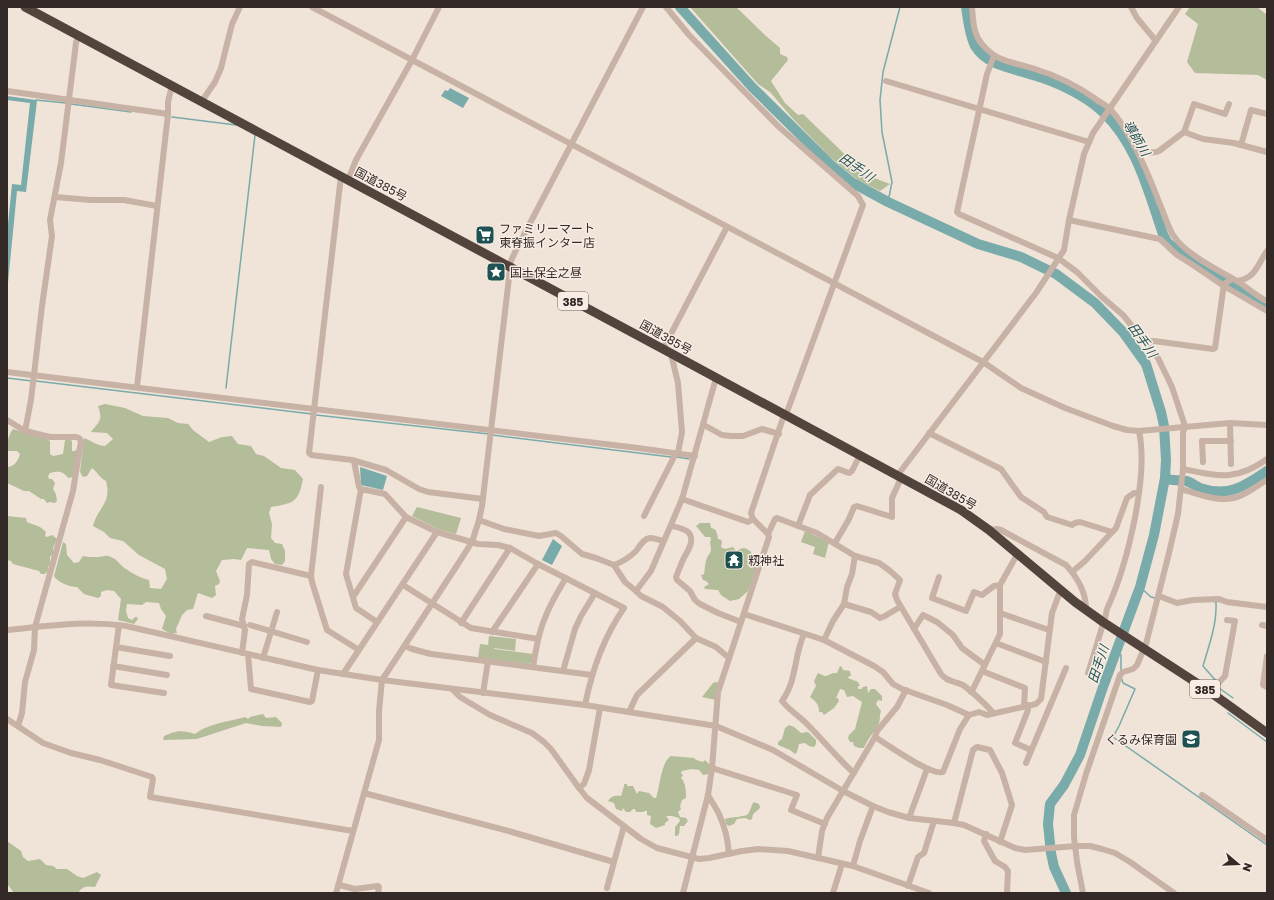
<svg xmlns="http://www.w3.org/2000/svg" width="1274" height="900" viewBox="0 0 1274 900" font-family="'Golos Text','Noto Sans JP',sans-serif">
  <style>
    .green { fill: #b3bd99 }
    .water { fill: #78abaa }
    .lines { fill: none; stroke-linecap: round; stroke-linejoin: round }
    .stream { stroke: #78abaa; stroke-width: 1.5 }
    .river { stroke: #78abaa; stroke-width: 10 }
    .minor { stroke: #c7b2a5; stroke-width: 6 }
    .highway { stroke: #53433d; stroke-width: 9 }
    .labels { text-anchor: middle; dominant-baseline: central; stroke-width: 3; stroke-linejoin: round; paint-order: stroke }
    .shield { fill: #f8ede4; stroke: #6e645f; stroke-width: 1 }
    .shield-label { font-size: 11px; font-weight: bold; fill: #332926 }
    .street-label { font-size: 12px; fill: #332926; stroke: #f8ede4 }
    .poi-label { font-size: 12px; fill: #332926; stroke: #f8ede4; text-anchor: start }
    .water-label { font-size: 13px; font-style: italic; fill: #1d5152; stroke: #f8ede4 }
  </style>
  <rect width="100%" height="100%" fill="#f0e3d8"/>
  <g class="green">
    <polygon points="690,7 736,7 766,36 780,48 780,54 787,57 788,60 771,81 785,103 798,115 803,114 859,168 874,178 890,184 880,191 858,180 843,168 829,156 794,120 770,92 758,84"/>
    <polygon points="1190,7 1257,7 1267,15 1267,80 1258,75 1195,73 1187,62 1198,24 1185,14"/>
    <path d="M105 404 125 408 143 416 168 418 178 423 188 424 193 430 209 442 222 437 232 436 238 444 251 446 256 454 264 456 281 468 295 470 303 479C298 503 294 503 271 507L269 513 272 524 271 538 275 543 282 544 285 551V561L282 565 275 564 271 559 269 550 247 548 241 560 234 559 222 560 216 571 220 581 219 584 215 586 216 595 212 598 198 593 193 609 187 610 182 615 176 629 177 633 171 634 162 629 166 616 161 609 159 603 146 602 142 605 127 604 126 611 128 618 132 620 135 617H137L138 619 134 624 118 620 121 599 114 591 107 590 101 592V596L98 598 84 594 77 587C69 587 57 582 54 576L63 542 66 544 67 555 74 563 79 562 83 556C87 557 91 557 95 557 101 558 106 554 111 557 117 559 121 566 126 569 133 574 141 578 149 580L150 588 161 589 167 579 165 569 139 555 123 541 110 538 104 532 93 526C98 507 112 503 106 481 100 478 97 472 92 468L87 476 83 477 80 472 84 438C93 441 94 445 105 446L113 439 107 433 91 432C100 421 103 420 98 406Z"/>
    <path d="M13 429 47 439 50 441V454L53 456 63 454 65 440 69 439 72 441V451H75L77 449 78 452 73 477 68 478C63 471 58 471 50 473L48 476 49 479H52L55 483 53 489 56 494 57 501 55 503 50 502 47 503 44 499H41L29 491H24L7 483V467C14 467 18 461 20 454L17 451H7C7 442 8 436 13 429Z"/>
    <polygon points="417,507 461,518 456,534 438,529 412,516"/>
    <polygon points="7,516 26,518 27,522 40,527 46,532 45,536 47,537 52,535 57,539 53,548 53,554 50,557 50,564 48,567 48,571 45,574 41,574 39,571 13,564 11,561 7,560"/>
    <path d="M700 523H710L711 528C717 529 717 533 718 539L721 540 722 542 721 547 725 549 733 547 736 551C744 548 743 546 751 552L752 554 750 556 752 558V560L757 563V566L748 591 739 599 730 601 721 595 718 590 705 589 704 587 709 584 706 581 703 580 701 575 704 574C705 569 705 562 707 558 708 555 711 553 711 549 711 545 709 544 711 539L710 537H705L696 526Z"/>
    <polygon points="805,531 829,542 825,558 813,554 815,547 801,542"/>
    <polygon points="489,636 516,639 515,651 494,648 495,641 494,649 533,654 532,662 529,664 478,658 480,644 488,645"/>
    <path d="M840 666 842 667 843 670 850 671 851 676H849L848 678 858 682 860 686H858V689H861L863 687 867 686 868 693 871 689H875L882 696V701L878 700 876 704 881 711C879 716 881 720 878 725 874 732 867 740 864 748H859L854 746 853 742H850L848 738 849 735 855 729 862 702 853 696 847 697 844 690 840 689 836 698H838L839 701 834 708 824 715 822 712H819C819 704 816 702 810 697L816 686 814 681 818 673C827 677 824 677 833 673H837Z"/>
    <polygon points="716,682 719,683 716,700 702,697 713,683"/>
    <path d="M263 714 266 718 276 717 282 723 281 727 262 726 246 723 197 739 163 740 164 736C177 730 182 730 195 734 207 724 231 721 245 717L248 719 250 717Z"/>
    <polygon points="789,725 794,727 801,733 808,732 816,740 816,744 814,747 809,746 805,743 799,744 797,752 795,754 790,750 778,745 778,742 782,739 785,728"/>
    <path d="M671 756 694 758 696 760 703 762 705 760 710 765 708 774 703 775 699 770 692 769 682 771 681 773 683 775 681 778C686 783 686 792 686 798L682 800 680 806 681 809 678 812 680 817 686 818 688 821 684 826H680L679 834 677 836H675V827L680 821 679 818 672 816H666L669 820 665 823V825L656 828 650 824 651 816 647 815V811H645L643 812H636L635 809H633L630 812H626L623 808 622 811 616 809 614 803 608 801C611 796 615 795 621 796L624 786V784H627V786H633L637 794 639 791 649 793 654 798H656C660 786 661 762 671 756Z"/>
    <path d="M754 802 759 804 760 808 753 814 752 819 750 820 745 818 737 819 734 824 729 826 726 824 725 819C730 817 746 817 748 814 751 810 751 805 754 802Z"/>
    <path d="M7 841 21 851 23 857 28 861 40 859 46 865 53 866 57 869H67L77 876 83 878 97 872 101 875 95 887C86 886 83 886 78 893H14L9 886 7 885Z"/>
  </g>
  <g class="water">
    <polygon points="450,88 469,98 463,108 441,96 445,90 448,91"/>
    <polygon points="7,96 36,100 37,101 26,192 17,191 7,293 7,234 12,184 21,185 30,103 7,100"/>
    <polygon points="360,467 387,476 383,490 361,485"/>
    <polygon points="553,539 562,546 552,565 542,560"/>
  </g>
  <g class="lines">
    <g class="stream">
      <polyline points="36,100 66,103"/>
      <polyline points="71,104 131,112"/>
      <polyline points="172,117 236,125"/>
      <polyline points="888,202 892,182 882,132 880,100 883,72 900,7"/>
      <polyline points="7,378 32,381"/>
      <polyline points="36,381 312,414"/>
      <polyline points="226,388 255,135"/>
      <polyline points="316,415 489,434"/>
      <polyline points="492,435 671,457"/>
      <polyline points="677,457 689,459"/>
      <polyline points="1140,587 1151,597 1155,598"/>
      <path d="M1215 602H1216C1217 625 1209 645 1203 666L1217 682"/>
      <polyline points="1116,651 1121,655 1121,671"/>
      <polyline points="1121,677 1123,683 1135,689 1119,726 1113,737 1267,845"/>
      <polyline points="1218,685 1219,688 1233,698"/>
      <polyline points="1228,713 1267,742"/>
    </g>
    <g class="river">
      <polyline points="680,7 752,87 831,165 853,183 888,202 978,244 1021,257 1056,274 1095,303 1123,332 1146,364 1161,412 1164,426 1166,460 1165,478 1154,535 1140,587 1103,687 1080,755 1064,785 1050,804 1048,824 1051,853 1054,867 1066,893"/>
      <path d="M966 7C968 19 969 34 975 46 987 66 1013 68 1033 75 1057 82 1085 95 1103 112 1137 144 1148 191 1163 234L1167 242 1179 252 1267 307"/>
      <path d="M1165 478C1173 482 1178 479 1186 481 1191 482 1195 486 1200 488 1228 498 1245 486 1267 471"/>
    </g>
    <g class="minor">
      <polyline points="312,7 983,362 1021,388 1065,408 1113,426 1127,430 1139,431 1230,423 1267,425"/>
      <polyline points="666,7 689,35 779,127 858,196 863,205 787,412 784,415 751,513 753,519 768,534"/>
      <path d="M972 7C973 19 973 34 982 44 997 63 1015 62 1035 69 1058 76 1078 86 1097 100 1101 103 1106 105 1110 109 1131 131 1148 173 1159 202 1164 213 1167 225 1173 235 1185 254 1218 270 1237 281 1247 287 1256 296 1267 301"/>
      <polyline points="1131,7 1137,18 1156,41"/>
      <polyline points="994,56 987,74 957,212 959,214 1058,258 1077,272 1102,297 1123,315 1158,358 1172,387 1185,426 1183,433 1183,469 1178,514 1169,553 1146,644 1137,665 1133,669 1123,672 1120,675 1086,774 1074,815 1074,837 1077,862 1083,893"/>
      <polyline points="886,81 1089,142"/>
      <polyline points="7,91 168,114"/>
      <polyline points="204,102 204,98 215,82 221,68 232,24 240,7"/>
      <polyline points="1184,132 1194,104 1225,114 1229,104"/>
      <polyline points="1241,145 1251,110 1267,114"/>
      <path d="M1134 146C1143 150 1150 155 1159 151L1184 132 1203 139 1234 143 1267 152"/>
      <polyline points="341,176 309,453 311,455 352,460 386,470 419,489 428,492 483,499"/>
      <polyline points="348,180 356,160 412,60 439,7"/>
      <polyline points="55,197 91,200 124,200 157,206"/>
      <polyline points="1069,220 1160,239 1177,255 1190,263 1224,286 1267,311"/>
      <path d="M1237 281C1256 278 1257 265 1267 251"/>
      <polyline points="1145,342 1154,341 1213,349 1215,348 1224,284 1232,279"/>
      <polyline points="663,349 727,227"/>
      <polyline points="671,354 678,383 682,432 678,453"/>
      <polyline points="7,372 638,448 695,456"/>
      <polyline points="716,378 682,499 651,571 636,591 641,596 663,607 680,621 696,638 716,647 729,658"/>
      <polyline points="137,387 168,114 168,102 172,85"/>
      <polyline points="7,420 25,431 50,437 76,437 79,438 81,441 73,491 35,627 34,650 25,682 22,713 18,726"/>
      <polyline points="1230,423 1231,464"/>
      <polyline points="704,425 722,435 731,436 743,436 762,429 779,434"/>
      <polyline points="25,431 31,400 42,306 52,236 50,220 61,163 75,51 76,42 80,36"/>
      <polyline points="929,433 1001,469 1021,497 1044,512 1047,517 1072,525 1075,523 1080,522 1112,532"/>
      <polyline points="354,461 359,487 361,489"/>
      <polyline points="1203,462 1202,441 1231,441"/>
      <path d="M1183 469C1218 476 1235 482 1267 459"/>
      <polyline points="897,476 1036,293 1064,250 1069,220 1084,154 1093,133 1179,7"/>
      <polyline points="321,487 311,576 312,582 327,630 359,650"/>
      <path d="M1181 489C1200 494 1220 504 1240 496 1250 492 1258 485 1267 480"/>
      <polyline points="682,499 748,522 753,519"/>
      <polyline points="644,516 676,453"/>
      <path d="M479 520 504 529 539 536 556 533 561 536 582 554 596 558 614 565C622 562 630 557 636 551 640 546 643 539 650 538 654 538 659 540 663 541"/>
      <path d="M671 526C676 527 685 528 689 533 696 542 685 554 682 562 680 567 678 572 676 577L677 580 690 591 695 600 700 604 718 613 741 622"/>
      <polyline points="798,526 810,495 838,469 849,473 852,471 860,455"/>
      <path d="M989 530 997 529 1001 530 1066 565C1077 577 1086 593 1086 609"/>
      <polyline points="835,543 849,519 854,507 857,506 892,517 892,498 901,478"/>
      <polyline points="614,565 625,582 636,591"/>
      <polyline points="1072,572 1085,561 1116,528 1127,498 1134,493 1138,493"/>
      <polyline points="939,577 932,598 966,611 974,592 982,595 994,586 1000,585"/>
      <polyline points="403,585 471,628 538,639"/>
      <polyline points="1159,596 1177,603 1193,600 1219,599 1227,602 1267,607"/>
      <polyline points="353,597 406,517"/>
      <polyline points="844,604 871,612 880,618 885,616 900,607"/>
      <polyline points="1000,613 1049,630"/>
      <polyline points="744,614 824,640 874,666 883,672 893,684 902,689 947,705 969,715"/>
      <polyline points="206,616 244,626"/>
      <path d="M377 622 356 608 346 574 361 489 385 494 406 517 437 532 478 544 498 545 510 548 538 564 624 608C603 638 592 670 585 705"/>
      <polyline points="461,623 510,548"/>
      <polyline points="119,625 111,685 164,693"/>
      <polyline points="250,625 307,642"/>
      <polyline points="1262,625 1267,626"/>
      <polyline points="914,629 923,615 937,622 953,635 962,648 985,665"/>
      <path d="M7 630C48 626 85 620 126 626L318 670 382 680 585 705 716 726 773 750 843 791 873 806 888 812 909 818 954 823 964 825 1015 848 1025 850 1076 846H1090L1102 849 1115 853 1130 862 1174 893"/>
      <polyline points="492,632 538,564"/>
      <path d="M804 634C794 655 797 681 782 701 789 710 799 716 807 724 823 740 837 758 854 773"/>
      <polyline points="824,640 833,621 844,604 847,587 852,574 855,556"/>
      <polyline points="996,643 1046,662"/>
      <polyline points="405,646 412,649 431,654 592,675"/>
      <polyline points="116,647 170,656"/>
      <polyline points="242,653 245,630 242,619 247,595 249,564 252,562 311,576"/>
      <polyline points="248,654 251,689 310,702 312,701 318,670"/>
      <polyline points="1267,656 1263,685 1267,687"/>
      <polyline points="263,658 277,612"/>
      <polyline points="113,666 167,675"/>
      <path d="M533 667C536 650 538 633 545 618 550 604 558 591 566 578"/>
      <polyline points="563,671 575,629 581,616 595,593"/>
      <polyline points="982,671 1025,688 1024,706"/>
      <path d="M1088 673C1094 655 1099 636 1105 618 1106 615 1106 612 1107 609 1127 566 1149 477 1139 431"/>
      <polyline points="343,674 437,532"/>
      <polyline points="452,689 460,697 490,715 532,733 544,742 551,749 579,788 587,798 641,839 657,848 699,859 709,858 742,851 758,849 788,851 853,866 929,893"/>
      <polyline points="971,692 973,689 1000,634 1000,585 1018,553"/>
      <polyline points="1210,692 1225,676 1235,621 1227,620"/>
      <polyline points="483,693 488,661"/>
      <polyline points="1028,705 1028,710 1015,743 1031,750"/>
      <polyline points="629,712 637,695 696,638"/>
      <polyline points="7,719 43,743 71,753 100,760 152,777 153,779 150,797 353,831"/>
      <polyline points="875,737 877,731 897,707 906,690"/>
      <polyline points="1026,763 1066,668"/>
      <polyline points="712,768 797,795 791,810 825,824"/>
      <polyline points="579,788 584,784 589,770 600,708"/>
      <polyline points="364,793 512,832 614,862 624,826"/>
      <path d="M708 795C712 802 716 808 719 814 725 827 728 840 729 854"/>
      <polyline points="1202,795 1267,840"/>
      <polyline points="909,818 927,769"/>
      <polyline points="954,823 973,750 977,747 990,750 1002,773 1012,805 1000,842"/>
      <polyline points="986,834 984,841 995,861 1005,867 1008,871 1007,893"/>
      <path d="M818 858 822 831 827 818 875 737C888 745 931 776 943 772L960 729 969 715 979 712 987 715 1036 704 1041 699 1052 613 1061 589"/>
      <polyline points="853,866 860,841 873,806"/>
      <polyline points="339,885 355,889 378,886 379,887 378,893"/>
      <polyline points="908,886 918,857 924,853 934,821"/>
      <polyline points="607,888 614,862"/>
      <polyline points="336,893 379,740 379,711 382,680 456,567 472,542 479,520 482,506 511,261 516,250 643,7"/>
      <path d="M683 893 708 795 712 768 718 692 769 537 768 534 775 519 777 518 817 533 855 556 879 563 889 570 900 580 895 594 897 600 941 674C947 682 955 681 963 685 970 690 988 706 993 713"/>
      <polyline points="833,893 842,864"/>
    </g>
    <polyline class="highway" points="25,7 663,349 961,510 989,530 1075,602 1103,622 1206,689 1267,733"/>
  </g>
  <defs>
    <g id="supermarket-square" transform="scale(1)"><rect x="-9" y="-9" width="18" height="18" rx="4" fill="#1d5152" stroke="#f8ede4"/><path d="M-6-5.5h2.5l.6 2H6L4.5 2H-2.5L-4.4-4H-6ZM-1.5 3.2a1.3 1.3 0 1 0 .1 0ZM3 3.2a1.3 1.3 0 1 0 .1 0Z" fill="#fff"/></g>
    <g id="sight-square" transform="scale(1)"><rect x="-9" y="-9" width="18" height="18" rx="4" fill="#1d5152" stroke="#f8ede4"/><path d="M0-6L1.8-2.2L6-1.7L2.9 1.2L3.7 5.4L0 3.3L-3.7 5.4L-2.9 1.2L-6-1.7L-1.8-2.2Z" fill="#fff"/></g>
    <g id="temple-square" transform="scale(1)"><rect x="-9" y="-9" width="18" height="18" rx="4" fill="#1d5152" stroke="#f8ede4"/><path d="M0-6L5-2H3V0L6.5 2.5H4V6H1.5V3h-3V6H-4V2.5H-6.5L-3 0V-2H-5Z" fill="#fff"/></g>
    <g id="school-square" transform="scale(1)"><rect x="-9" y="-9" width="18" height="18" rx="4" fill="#1d5152" stroke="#f8ede4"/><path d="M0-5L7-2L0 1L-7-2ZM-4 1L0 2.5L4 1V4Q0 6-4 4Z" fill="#fff"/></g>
  </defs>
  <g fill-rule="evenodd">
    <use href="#supermarket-square" x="485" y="235"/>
    <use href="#sight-square" x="496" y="272"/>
    <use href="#temple-square" x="734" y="560"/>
    <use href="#school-square" x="1191" y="739"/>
  </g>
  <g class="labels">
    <g class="shield">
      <rect x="558" y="292" width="30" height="18" rx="3"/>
      <rect x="1190" y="680" width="30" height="18" rx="3"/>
    </g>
    <g class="shield-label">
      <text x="573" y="301">385</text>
      <text x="1205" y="689">385</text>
    </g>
    <g class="street-label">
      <text transform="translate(381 184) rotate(28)">国道385号</text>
      <text transform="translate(666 337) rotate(29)">国道385号</text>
      <text transform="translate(951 492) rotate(30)">国道385号</text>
    </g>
    <g class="poi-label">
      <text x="499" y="228">ファミリーマート<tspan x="499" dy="14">東脊振インター店</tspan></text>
      <text x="510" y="272">国土保全之昼</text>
      <text x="748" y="560">籾神社</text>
      <text x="1177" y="739" text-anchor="end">くるみ保育園</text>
    </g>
    <g class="water-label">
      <text transform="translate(1137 138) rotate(59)">導師川</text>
      <text transform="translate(857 167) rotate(35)">田手川</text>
      <text transform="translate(1143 340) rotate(55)">田手川</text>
      <text transform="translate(1098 664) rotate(-71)">田手川</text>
    </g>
  </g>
  <rect width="1274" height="900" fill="none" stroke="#332926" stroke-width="16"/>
  <g transform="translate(1238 864) rotate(109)" stroke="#f8ede4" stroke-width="3" paint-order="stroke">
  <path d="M0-3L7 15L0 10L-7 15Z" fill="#332926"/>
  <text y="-6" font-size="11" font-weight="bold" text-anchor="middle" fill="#332926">N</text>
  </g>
</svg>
